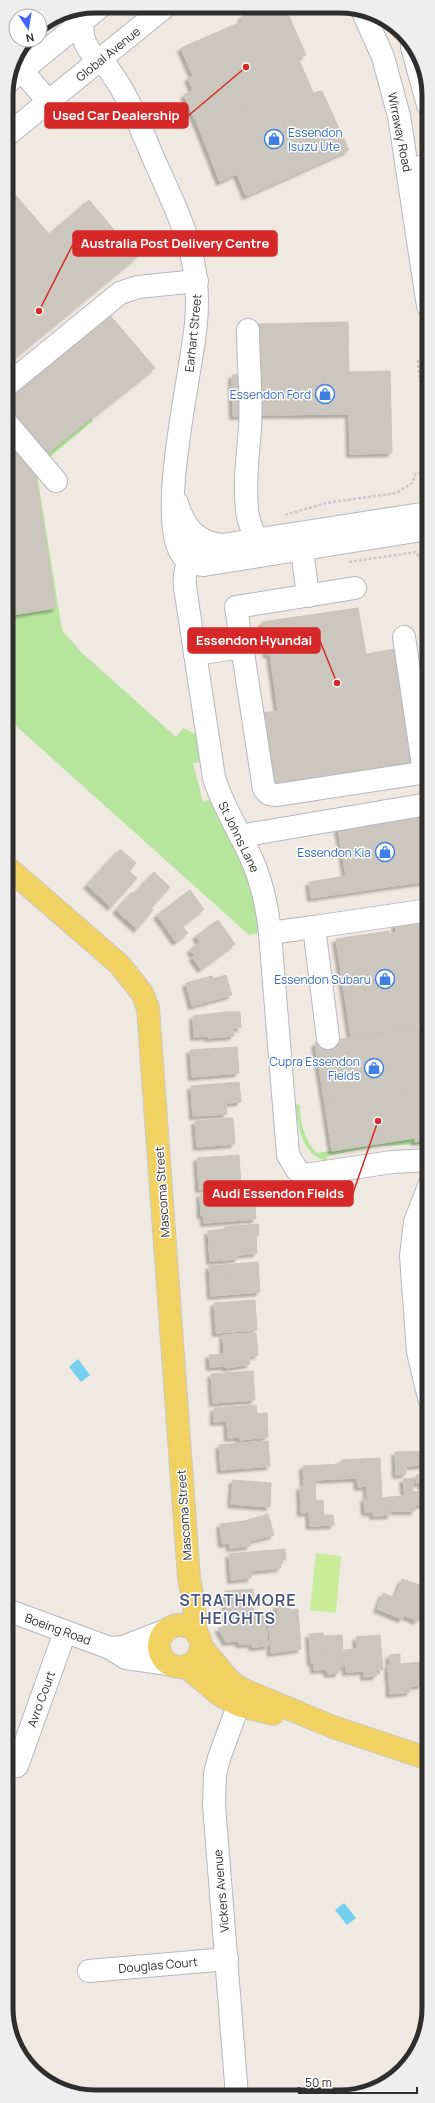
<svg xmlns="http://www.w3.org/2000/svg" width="435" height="2103" viewBox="0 0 435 2103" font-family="Manrope,sans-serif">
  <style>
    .green { fill: #b6e59e }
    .pitch { fill: #c9ec9a }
    .water { fill: #75cff0 }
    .building { fill: #cbc7bf; stroke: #cbc5ba; filter: url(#shadow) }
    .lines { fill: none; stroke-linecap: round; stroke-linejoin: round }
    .minor-casing { stroke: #b4b7c1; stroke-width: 24 }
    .major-casing { stroke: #c9c9c9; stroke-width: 24 }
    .path { stroke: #c9c9c9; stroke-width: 2.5; stroke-dasharray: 3 2; stroke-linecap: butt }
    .minor { stroke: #fff; stroke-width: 22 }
    .major { stroke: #f2d163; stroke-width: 22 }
    .labels { text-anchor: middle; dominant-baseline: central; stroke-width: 3; stroke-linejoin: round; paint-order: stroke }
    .street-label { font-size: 12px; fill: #2e2e2e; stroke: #fff }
    .shop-label { font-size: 12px; fill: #366cbe; stroke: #fff; text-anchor: end }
    .district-label { font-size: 16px; font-weight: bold; letter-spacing: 1px; fill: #4d5680; stroke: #fff }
    .rim { fill: none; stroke: #2e2e2e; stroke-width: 5 }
    .leader { fill: none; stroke: #d62828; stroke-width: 1.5 }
    .callout-dot { fill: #d62828; stroke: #fff; stroke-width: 1.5 }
    .callout { fill: #d62828; stroke: #d62828; stroke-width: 1.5 }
    .callout-label { font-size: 13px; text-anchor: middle; font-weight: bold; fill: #fff }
  </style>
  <defs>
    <filter id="shadow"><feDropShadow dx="-3.5" dy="3.5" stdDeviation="1" flood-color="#0004"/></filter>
  </defs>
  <rect width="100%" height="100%" fill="#efe9e1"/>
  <g class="green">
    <polygon points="54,371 93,421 43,463 38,480 62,630 81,652 176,737 183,728 196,734 205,762 193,763 203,802 214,798 253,880 263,932 249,935 6,717 6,374"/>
    <path d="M296 1104 300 1105C300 1123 304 1139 317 1153L415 1138 416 1142 429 1140V1144L377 1146 327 1156V1161C302 1155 297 1126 296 1104Z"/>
  </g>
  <polygon class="pitch" points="316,1553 341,1556 336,1613 310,1610"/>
  <g class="water">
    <polygon points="78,1359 90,1375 81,1382 69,1367"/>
    <polygon points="344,1903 356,1918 347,1925 335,1910"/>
  </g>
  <g class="building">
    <polygon points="263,7 285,7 306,55 298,58 308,80 199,128 184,95 193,90 188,78 193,76 181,48 243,21 241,17"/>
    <polygon points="308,80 313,93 322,91 349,150 246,196 237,174 220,182 199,128"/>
    <polygon points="6,184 49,234 89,200 137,257 6,365"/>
    <polygon points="109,314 155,368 43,457 6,413 6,398"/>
    <polygon points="348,322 349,372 390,371 392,453 350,454 349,414 259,415 257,324"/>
    <polygon points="258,374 259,415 233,416 232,375"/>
    <polygon points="20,451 35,470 56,608 6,616 6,453"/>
    <polygon points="358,608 366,654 395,649 413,765 273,784 262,713 278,711 270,654 267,655 262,622"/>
    <polygon points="427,815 428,881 311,898 309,882 346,876 338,828"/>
    <polygon points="120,849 136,863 129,871 137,878 111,907 87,885"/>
    <polygon points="154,872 170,887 151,908 153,910 137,929 116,910 132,892 134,894"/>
    <polygon points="190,890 204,909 182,926 188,933 176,942 157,915"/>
    <polygon points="429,918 429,1018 418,1020 419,1027 351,1037 336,939 389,931 389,934 396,933 395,924"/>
    <polygon points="218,920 235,944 201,969 192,957 195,956 190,950 200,942 196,936"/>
    <polygon points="226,975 232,995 192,1006 186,983 212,976 213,979"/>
    <polygon points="226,1012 240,1012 241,1028 233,1028 234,1036 208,1038 208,1036 194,1037 193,1016"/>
    <polygon points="424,1027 429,1047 429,1088 325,1104 315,1043"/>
    <polygon points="237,1047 239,1073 192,1077 190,1050"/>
    <polygon points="239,1082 241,1102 226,1103 227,1114 193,1116 191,1086"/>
    <polygon points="429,1088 429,1140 415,1142 415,1138 332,1151 325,1104"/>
    <polygon points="233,1118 235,1144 197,1147 195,1121"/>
    <polygon points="239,1155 241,1185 199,1189 197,1158"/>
    <polygon points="254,1190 256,1219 204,1223 204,1215 201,1216 200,1194"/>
    <polygon points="258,1224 259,1235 256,1235 257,1253 238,1255 238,1259 210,1261 208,1231 225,1229 224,1227"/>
    <polygon points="258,1262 259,1277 210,1281 209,1266"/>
    <polygon points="259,1277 260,1292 211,1296 210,1281"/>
    <polygon points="255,1300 257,1330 216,1333 214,1303"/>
    <polygon points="256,1333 258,1355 249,1356 250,1364 226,1368 226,1366 210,1367 209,1355 224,1354 223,1335"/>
    <polygon points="253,1371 255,1400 213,1403 211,1374"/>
    <polygon points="256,1405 257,1414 267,1413 268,1437 240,1440 239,1437 228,1438 227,1421 214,1422 214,1408"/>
    <polygon points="268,1441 270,1466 221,1470 219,1445"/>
    <polygon points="429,1444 429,1468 425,1468 425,1465 406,1466 406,1474 396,1475 395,1452 426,1451 426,1445"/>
    <polygon points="380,1458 382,1498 390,1497 391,1515 373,1516 373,1512 365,1512 364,1499 367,1498 367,1486 358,1487 357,1478 315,1480 316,1501 323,1500 324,1515 333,1515 334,1525 310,1526 309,1512 301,1513 300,1487 304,1486 303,1466 341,1464 341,1460"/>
    <polygon points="429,1474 429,1504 415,1505 415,1511 391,1511 390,1497 405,1496 403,1479 413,1478 413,1492 423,1491 422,1483 416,1483 416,1475"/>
    <polygon points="233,1480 271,1483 270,1507 231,1504"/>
    <polygon points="268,1514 274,1535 250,1541 250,1546 230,1548 230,1543 222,1544 220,1524 245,1521"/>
    <polygon points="285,1549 286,1560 280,1560 281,1568 251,1571 251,1578 231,1580 229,1554"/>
    <polygon points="402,1579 429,1588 428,1617 419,1617 417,1621 404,1615 402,1619 377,1609 383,1593 395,1598"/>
    <polygon points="253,1589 254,1612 265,1611 268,1646 252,1647 252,1640 250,1644 239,1644 239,1641 226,1642 218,1628 227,1627 225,1591"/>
    <polygon points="289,1604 289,1610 298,1609 301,1649 271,1653 268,1615 278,1615 277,1605"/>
    <polygon points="323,1633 326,1669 314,1670 314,1663 311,1663 309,1634"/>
    <polygon points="342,1635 344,1666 338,1667 339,1673 328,1674 328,1671 326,1671 323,1636"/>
    <polygon points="380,1635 383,1670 376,1670 377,1676 364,1677 364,1671 346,1672 344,1650 357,1649 356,1637"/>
    <polygon points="400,1654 400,1664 421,1662 422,1685 410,1686 410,1692 390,1694 388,1665 390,1665 389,1655"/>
    <polygon points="429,1670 429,1701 428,1701 426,1671"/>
  </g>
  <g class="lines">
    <g class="minor-casing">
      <g id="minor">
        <polyline points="362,10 383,57 399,116 428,306"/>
        <path d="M83 21C80 39 87 48 98 62"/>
        <polyline points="412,47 428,105"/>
        <path d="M102 59C110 72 120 84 126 97 138 119 146 142 156 164 181 220 202 259 196 323 192 371 157 515 181 553 186 562 194 564 204 565L428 529"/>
        <polyline points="22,71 49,102"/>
        <polyline points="8,82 101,6"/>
        <polyline points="6,136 166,6"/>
        <polyline points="408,169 428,166"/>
        <path d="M248 330C248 362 252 396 250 428 248 455 244 482 247 510 248 525 257 538 261 553"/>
        <polyline points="6,386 120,293 138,287 197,281"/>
        <polyline points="6,422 56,481"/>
        <path d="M177 503C184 527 197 543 222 545L428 513"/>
        <path d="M213 544C191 545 183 568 185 587L214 778C222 804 236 826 248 851 261 877 267 904 270 933L288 1155 297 1170 305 1175 392 1162 429 1160"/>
        <polyline points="302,550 308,596"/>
        <polyline points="355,588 236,607 264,789 269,794 277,795 428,772"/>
        <polyline points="404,637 424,772"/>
        <polyline points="195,654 242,647"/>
        <polyline points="240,836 428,804"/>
        <polyline points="270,933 314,927"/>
        <polyline points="328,1038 314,927 429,910"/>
        <polyline points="429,1186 415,1222 411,1256 418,1352 429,1398"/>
        <polyline points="7,1610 110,1648 126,1658 168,1664"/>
        <polyline points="110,1648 123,1647 167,1630"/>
        <polyline points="17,1766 65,1632"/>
        <polyline points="89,1971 227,1959"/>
        <polyline points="237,2096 214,1805 215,1774 219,1758 244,1690"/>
      </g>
    </g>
    <g class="major-casing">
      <g id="major">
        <polyline points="6,866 120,965 142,993 148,1008 189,1578 194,1605 196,1632"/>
        <circle cx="180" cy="1646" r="21"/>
        <polyline points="201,1646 231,1682 244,1690 333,1727 429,1759"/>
        <polyline points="186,1667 220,1695 238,1705 273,1714"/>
      </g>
    </g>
    <g class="path">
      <polyline points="418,360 419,374 428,417"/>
      <polyline points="285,515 326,503 396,493 412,483 416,473 428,474"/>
      <polyline points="349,562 416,552 428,572"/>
    </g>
    <use href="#minor" class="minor"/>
    <use href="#major" class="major"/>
  </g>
  <defs>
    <g id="shop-ring" transform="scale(1)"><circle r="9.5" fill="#fff" stroke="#3f7fe0" stroke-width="1.5"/><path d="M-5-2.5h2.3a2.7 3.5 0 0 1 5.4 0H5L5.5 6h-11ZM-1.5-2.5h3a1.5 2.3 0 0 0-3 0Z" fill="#3f7fe0"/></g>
  </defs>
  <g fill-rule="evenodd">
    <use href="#shop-ring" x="274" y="139"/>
    <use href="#shop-ring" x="325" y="394"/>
    <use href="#shop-ring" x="385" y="852"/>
    <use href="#shop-ring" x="385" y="979"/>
    <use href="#shop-ring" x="374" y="1068"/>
  </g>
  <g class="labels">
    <g class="street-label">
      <text transform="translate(108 54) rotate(-39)">Global Avenue</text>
      <text transform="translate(400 132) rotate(79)">Wirraway Road</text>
      <text transform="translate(193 333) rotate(-84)">Earhart Street</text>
      <text transform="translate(239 837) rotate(64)">St Johns Lane</text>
      <text transform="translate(162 1192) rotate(-94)">Mascoma Street</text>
      <text transform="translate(184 1515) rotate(-94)">Mascoma Street</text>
      <text transform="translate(58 1629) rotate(20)">Boeing Road</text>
      <text transform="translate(41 1699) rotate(-70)">Avro Court</text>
      <text transform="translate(221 1891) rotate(-95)">Vickers Avenue</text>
      <text transform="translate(158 1965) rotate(-5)">Douglas Court</text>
    </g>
    <g class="shop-label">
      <text x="288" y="132" text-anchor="start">Essendon<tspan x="288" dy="14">Isuzu Ute</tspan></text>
      <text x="311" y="394">Essendon Ford</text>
      <text x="371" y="852">Essendon Kia</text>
      <text x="371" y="979">Essendon Subaru</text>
      <text x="360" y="1061">Cupra Essendon<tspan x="360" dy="14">Fields</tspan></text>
    </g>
    <g class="district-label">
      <text x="238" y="1600">STRATHMORE<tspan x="238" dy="18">HEIGHTS</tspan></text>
    </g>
  </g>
  <path d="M0 0H435V2103H0ZM95 13H340A82 82 0 0 1 422 95V2008A82 82 0 0 1 340 2090H95A82 82 0 0 1 13 2008V95A82 82 0 0 1 95 13Z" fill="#eee" fill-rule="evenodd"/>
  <path class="rim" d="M95 13H340A82 82 0 0 1 422 95V2008A82 82 0 0 1 340 2090H95A82 82 0 0 1 13 2008V95A82 82 0 0 1 95 13Z"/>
  <path class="leader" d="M246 67L188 116M39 311L73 244M337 683L320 641M378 1121L353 1193"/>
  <g class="callout-dot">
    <circle cx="246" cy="67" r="4"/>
    <circle cx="39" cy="311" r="4"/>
    <circle cx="337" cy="683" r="4"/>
    <circle cx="378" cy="1121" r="4"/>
  </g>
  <g class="callout">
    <rect x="45" y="103" width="143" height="25" rx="4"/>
    <rect x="73" y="231" width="204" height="25" rx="4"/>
    <rect x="188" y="628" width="132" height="25" rx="4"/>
    <rect x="204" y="1181" width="149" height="25" rx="4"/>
  </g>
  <g class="callout-label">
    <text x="116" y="120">Used Car Dealership</text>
    <text x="175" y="248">Australia Post Delivery Centre</text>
    <text x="254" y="645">Essendon Hyundai</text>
    <text x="278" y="1198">Audi Essendon Fields</text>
  </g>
  <g transform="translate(28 28) rotate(168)"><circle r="19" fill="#ffffff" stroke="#ababab"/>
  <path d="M0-3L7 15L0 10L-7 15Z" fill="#4264fb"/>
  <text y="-6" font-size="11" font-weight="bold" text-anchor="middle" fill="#2e2e2e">N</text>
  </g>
  <path d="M299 2087v6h118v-6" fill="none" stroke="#2e2e2e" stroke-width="2"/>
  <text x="305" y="2087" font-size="12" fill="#2e2e2e" stroke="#ffffff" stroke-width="3" paint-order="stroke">50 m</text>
</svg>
